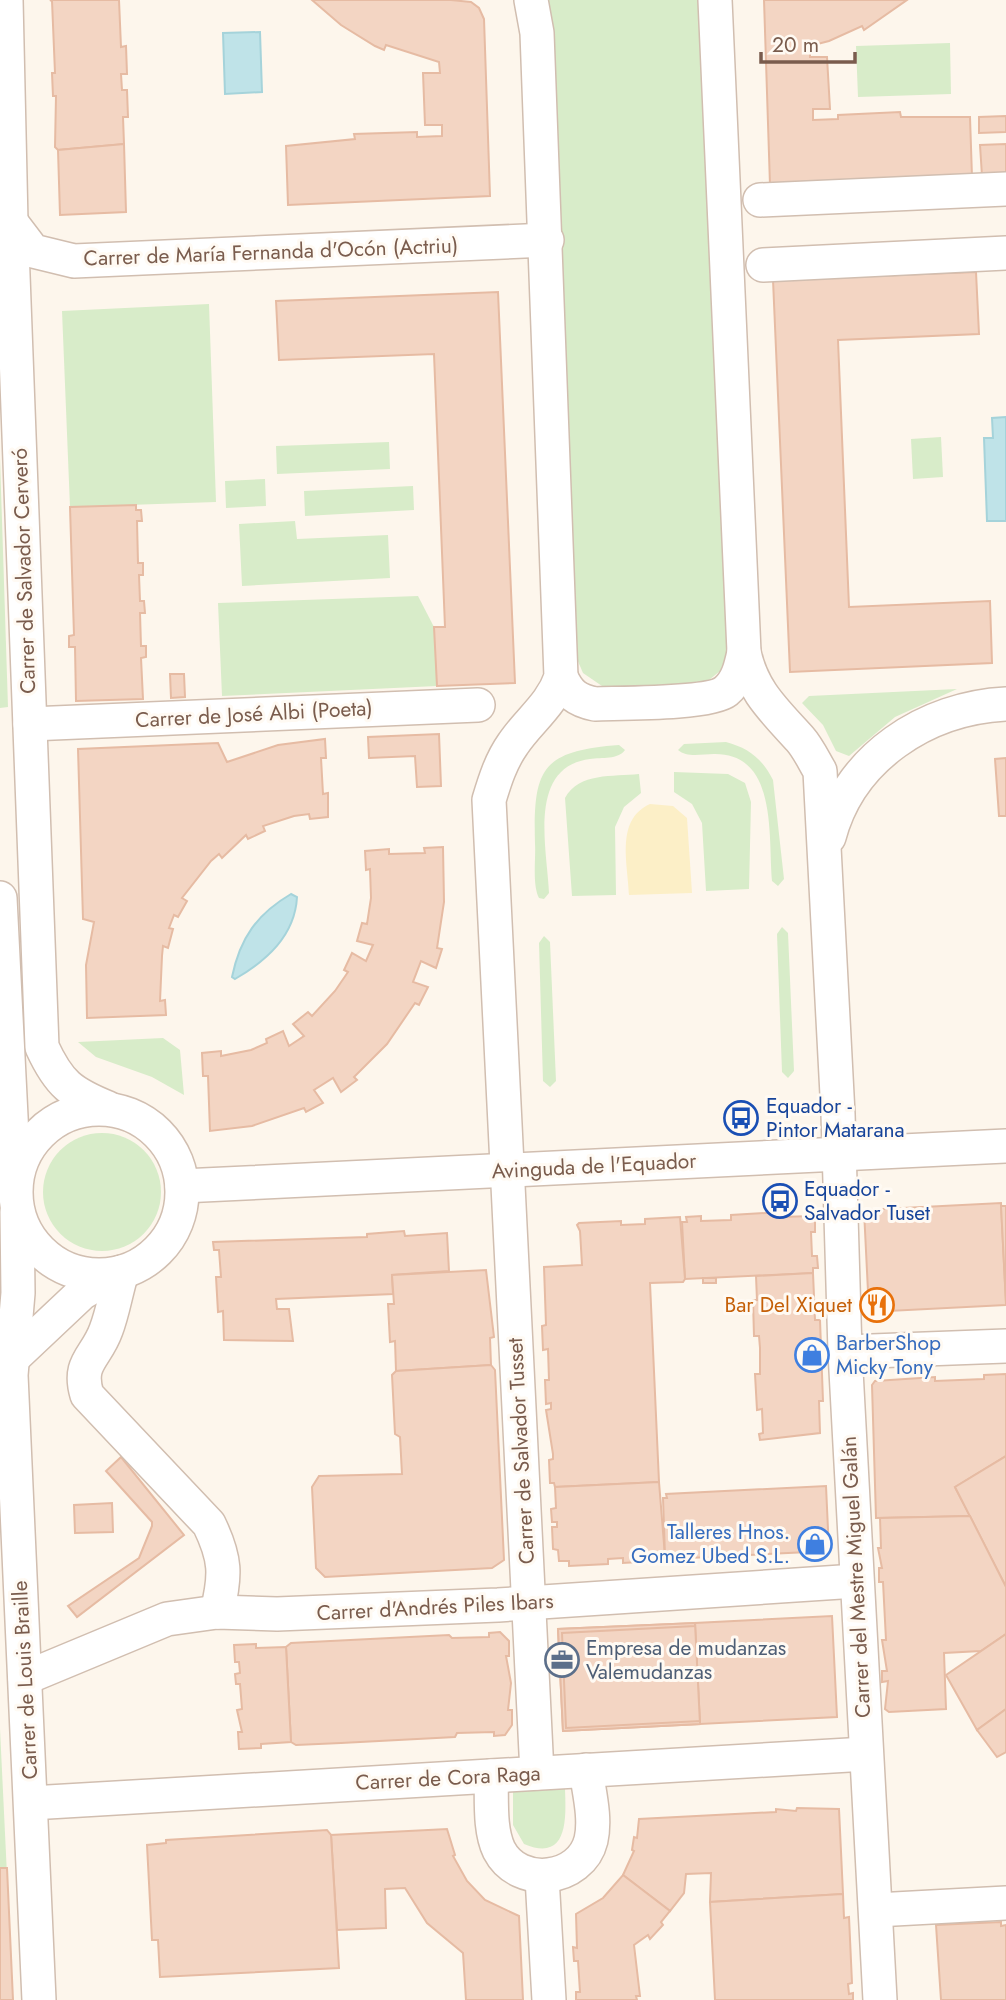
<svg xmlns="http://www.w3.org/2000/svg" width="1006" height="2000" viewBox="0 0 1006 2000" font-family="Jost,sans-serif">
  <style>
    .green { fill: #d8ecc9 }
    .sand { fill: #fcefc7 }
    .water { fill: #bfe3e8; stroke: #a5d3da; stroke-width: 2 }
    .building { fill: #f3d5c3; stroke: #e6bba3; stroke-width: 2 }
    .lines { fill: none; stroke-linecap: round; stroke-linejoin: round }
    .minor-casing { stroke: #d1beb0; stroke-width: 36 }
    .minor { stroke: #fff; stroke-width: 33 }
    .labels { text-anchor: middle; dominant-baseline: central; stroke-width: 6; stroke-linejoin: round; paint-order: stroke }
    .street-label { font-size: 21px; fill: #7a5c4d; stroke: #fffaf3 }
    .transit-label { font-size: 21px; fill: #164399; stroke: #fffaf3; text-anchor: start }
    .food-label { font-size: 21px; fill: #c56008; stroke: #fffaf3; text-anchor: end }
    .shop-label { font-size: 21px; fill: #366cbe; stroke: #fffaf3; text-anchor: start }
    .service-label { font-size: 21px; fill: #4e5e75; stroke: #fffaf3; text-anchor: start }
  </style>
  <rect width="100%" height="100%" fill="#fdf6ec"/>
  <g class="green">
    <polygon points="547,0 699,0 727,654 720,671 709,680 697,684 635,687 602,686 583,673 577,659"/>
    <polygon points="950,43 951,94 858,97 856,46"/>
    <polygon points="209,304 216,502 70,507 62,311"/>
    <polygon points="941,437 943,477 913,479 911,439"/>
    <polygon points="389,442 390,469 277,474 276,446"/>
    <polygon points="0,458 8,707 0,708"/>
    <polygon points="265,479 266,506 226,508 225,481"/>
    <polygon points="413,486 414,510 305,516 304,491"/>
    <polygon points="295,521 297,539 388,535 390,578 242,586 239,524"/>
    <polygon points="418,596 434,627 437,686 222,696 218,603"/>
    <polygon points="957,689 895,717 849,756 836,751 823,725 802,703 809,696"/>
    <path d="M726 742C748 748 762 758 773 780L784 879 778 886 772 881C768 836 778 753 714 754 702 754 687 758 678 750L684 744Z"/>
    <path d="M619 745 625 750C618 760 602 757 590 759 527 767 547 848 549 893L544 899 539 898C532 884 536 859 535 844 533 769 541 751 619 745Z"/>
    <polygon points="674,772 728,774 745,783 751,802 749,889 706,891 702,823 692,804 674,792"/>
    <path d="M639 774 641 793 624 807 615 827 616 895 572 896 565 798C579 772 613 777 639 774Z"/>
    <polygon points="782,927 788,933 794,1071 788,1078 782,1072 777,934"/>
    <polygon points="544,936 550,942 556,1081 550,1087 543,1081 539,943"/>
    <polygon points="163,1038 180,1050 184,1095 152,1077 96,1057 78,1042"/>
    <circle cx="102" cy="1192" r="59"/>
    <polygon points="0,1729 13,2000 0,2000"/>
    <path d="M565 1789C566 1817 569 1863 524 1844L513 1825V1790Z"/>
  </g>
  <path class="sand" d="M650 804 673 806 687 818 692 893 629 895C628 863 615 820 650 804Z"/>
  <g class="water">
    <polygon points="260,32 262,92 225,94 223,33"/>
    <polygon points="1006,417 1006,521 987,521 984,438 993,438 992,418"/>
    <path d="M291 894 297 897C295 936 266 961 235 979L232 977C240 938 257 914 291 894Z"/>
  </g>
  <g class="building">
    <polygon points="50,0 119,0 121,47 126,46 127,74 121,74 122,90 127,90 128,117 123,117 124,144 58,150 55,147 56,96 53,96 52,73 55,73 52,1"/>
    <polygon points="312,0 451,0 471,2 479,8 484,19 490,196 288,205 286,146 355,139 354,134 417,132 417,137 442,136 442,125 425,125 423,73 440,73 439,62 386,45 384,50 375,46 341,25"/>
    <polygon points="764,0 907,0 864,30 862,26 829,41 810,46 810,43 810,57 827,57 830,109 813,109 813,120 838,119 838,115 900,112 901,117 970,117 972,177 770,185"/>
    <polygon points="1006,116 1006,132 979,133 979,117"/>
    <polygon points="124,144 126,212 60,215 58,150"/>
    <polygon points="1006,144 1006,175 982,176 980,145"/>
    <polygon points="976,272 979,334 838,340 849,607 990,601 992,663 790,672 773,280"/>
    <polygon points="498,292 515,683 437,686 434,627 445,627 434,354 279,360 276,301"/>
    <polygon points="136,505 136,510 141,510 142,521 137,521 138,563 143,563 143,575 139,575 140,601 144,601 145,613 140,613 141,646 146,646 146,657 141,658 143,699 76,701 75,647 69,647 69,636 74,635 70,507"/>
    <polygon points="170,674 184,674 185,697 171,698"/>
    <polygon points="439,734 441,786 417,787 415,756 369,758 368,737"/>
    <polygon points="325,739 326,758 321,758 323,794 328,793 328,817 310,819 309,814 294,816 263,826 265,831 248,839 246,835 222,858 219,854 211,861 182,898 187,901 178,917 174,915 169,928 173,929 168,948 163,946 162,956 160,1001 165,1000 166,1015 87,1018 86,965 94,922 83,919 78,749 218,743 227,762 278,745"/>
    <polygon points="1006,758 1006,816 999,816 995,759"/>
    <polygon points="443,847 444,902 437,948 442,949 436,968 421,961 413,982 428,987 419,1005 415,1003 387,1044 354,1077 357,1080 341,1092 333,1078 314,1090 323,1103 306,1112 304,1108 252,1126 210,1131 208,1076 203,1076 202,1053 221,1051 221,1056 251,1050 267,1043 266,1039 283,1031 289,1046 304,1036 293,1024 308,1012 312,1016 335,991 348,972 344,970 352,953 366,961 373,945 357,941 362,923 367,924 371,898 370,869 366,870 365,851 389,849 389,854 425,853 424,848"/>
    <polygon points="1001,1203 1006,1305 869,1312 864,1210"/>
    <polygon points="1001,1206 1006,1206 1006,1301 1004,1264"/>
    <polygon points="782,1212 782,1217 811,1216 811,1220 815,1220 815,1232 811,1232 812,1256 817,1256 818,1268 813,1268 813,1273 685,1279 682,1222 687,1222 686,1217 701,1216 701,1221 731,1220 731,1215"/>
    <polygon points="680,1217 685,1279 683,1282 650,1283 659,1482 555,1487 554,1483 550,1483 549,1460 553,1459 553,1454 546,1410 551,1409 551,1403 546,1404 545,1380 549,1380 548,1349 543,1350 542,1326 546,1325 544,1267 582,1265 580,1231 577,1225 579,1223 621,1221 621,1225 645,1224 645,1219"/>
    <polygon points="404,1231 405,1236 447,1233 449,1271 392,1275 393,1294 276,1299 277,1309 289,1309 293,1341 224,1340 223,1311 218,1312 216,1277 221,1277 219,1250 214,1250 213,1242 367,1237 367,1234"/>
    <polygon points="486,1270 494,1337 490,1338 491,1365 396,1371 395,1341 390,1342 388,1304 394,1304 392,1275"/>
    <polygon points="813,1273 815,1320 820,1320 823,1401 819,1401 820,1433 760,1440 759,1434 763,1433 762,1409 757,1410 755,1374 760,1374 760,1348 759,1336 754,1336 753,1300 757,1300 756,1276"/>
    <rect x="703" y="1278" width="13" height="5"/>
    <polygon points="491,1365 495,1370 504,1560 492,1568 325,1577 316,1568 312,1487 319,1476 402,1474 400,1437 395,1434 392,1375 396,1371"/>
    <polygon points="1006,1374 1006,1456 955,1487 970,1516 876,1518 872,1385 875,1381 935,1377 935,1381 984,1379 984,1375"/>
    <polygon points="1006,1456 1006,1587 955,1487"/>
    <polygon points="121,1457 184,1535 77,1617 68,1606 139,1558 152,1526 152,1522 106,1471"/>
    <polygon points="659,1482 665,1556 638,1557 638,1562 623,1563 623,1558 608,1559 608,1564 569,1566 569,1561 559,1561 558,1550 553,1549 552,1527 557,1527 557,1522 552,1522 551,1509 556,1508 555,1487"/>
    <polygon points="826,1486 829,1551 670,1559 670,1556 665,1556 663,1498 667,1498 666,1494"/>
    <polygon points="112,1503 113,1532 75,1533 74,1505"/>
    <polygon points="970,1516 1006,1587 1006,1634 981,1651 944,1653 946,1709 889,1712 885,1709 888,1681 882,1682 882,1671 887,1671 882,1640 886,1640 883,1582 879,1582 879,1568 882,1568 878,1548 881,1548 880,1518"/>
    <polygon points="832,1616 837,1717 700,1724 695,1623"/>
    <polygon points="695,1623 700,1724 563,1731 558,1629"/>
    <polygon points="695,1623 695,1626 562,1633 566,1728 700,1721 700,1724 563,1731 558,1629"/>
    <polygon points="500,1632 509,1641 509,1656 506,1656 511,1683 508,1710 512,1710 512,1725 505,1735 494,1736 494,1732 457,1733 455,1737 341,1743 296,1745 291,1742 286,1647 291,1643 449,1635 452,1638 489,1637 489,1633"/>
    <polygon points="1006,1634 1006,1709 977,1730 946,1675"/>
    <polygon points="256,1644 256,1648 286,1647 291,1742 261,1744 261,1748 239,1749 238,1732 242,1732 237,1710 242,1709 240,1684 236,1684 235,1674 240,1673 239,1662 235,1662 234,1645"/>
    <polygon points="1006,1709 1006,1752 997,1757 977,1730"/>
    <polygon points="797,1808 839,1809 843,1894 710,1902 711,1873 686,1874 684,1893 670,1911 623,1875 634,1851 632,1850 634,1837 637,1838 639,1819 776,1812 776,1809 796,1811"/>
    <polygon points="447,1829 455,1855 453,1856 467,1881 485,1900 519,1916 523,2000 466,2000 463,1953 427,1923 405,1888 385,1889 386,1928 337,1930 331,1835"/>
    <polygon points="327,1830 331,1835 339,1968 160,1977 158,1940 152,1940 147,1845 166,1843 166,1840"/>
    <polygon points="0,1868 7,1868 13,2000 0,2000"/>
    <polygon points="623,1875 670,1911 661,1922 663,1925 650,1939 648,1935 634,1945 640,1996 636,1996 637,2000 576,2000 576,1992 580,1992 578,1961 574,1961 573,1947 577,1948 576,1914 603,1898"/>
    <polygon points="843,1894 844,1918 849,1917 852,1983 848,1984 849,1994 853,1993 853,2000 715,2000 710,1902"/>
    <polygon points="1001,1922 1001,1926 1006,1925 1006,2000 941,2000 936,1925"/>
  </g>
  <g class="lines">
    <g class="minor-casing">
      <g id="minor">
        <path d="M6 0 11 222 42 1047C59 1084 71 1093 108 1108"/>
        <path d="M531 0 537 33 561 677C551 706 529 720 513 744 501 761 495 780 489 800L537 1773"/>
        <path d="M715 0 744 652C752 691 774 710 800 739 808 748 814 761 820 771L838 1114 845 1352 880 2000"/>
        <polyline points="760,200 1006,189"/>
        <polyline points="11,222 33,251 74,261 547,240"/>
        <polyline points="763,265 1006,253"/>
        <path d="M561 677C569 694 576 700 595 704 620 703 710 704 726 691 738 681 741 666 744 652"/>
        <polyline points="30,724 478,705"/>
        <path d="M829 837C850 757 926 708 1006 704"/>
        <polyline points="0,898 14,1176"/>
        <circle cx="99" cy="1192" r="83"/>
        <polyline points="182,1186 1006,1146"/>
        <polyline points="17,1212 18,1293 11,1375 39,2000"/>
        <path d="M122 1272C116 1291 113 1312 106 1330 96 1358 77 1362 87 1395L209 1524C226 1559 226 1575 217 1612"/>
        <polyline points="845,1352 1006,1346"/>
        <polyline points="12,1359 82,1293 115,1274"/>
        <polyline points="25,1678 167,1619 217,1612 277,1614 498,1605 856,1581"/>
        <path d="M491 1776C492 1799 489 1829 499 1850 519 1889 581 1881 591 1840 596 1818 589 1792 586 1770"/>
        <polyline points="31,1803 866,1754"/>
        <polyline points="542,1877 549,2000"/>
        <polyline points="876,1910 1006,1903"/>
      </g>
    </g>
    <use href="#minor" class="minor"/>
  </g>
  <defs>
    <g id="bus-ring" transform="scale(1.75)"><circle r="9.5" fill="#fffaf3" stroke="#1a4fb4" stroke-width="1.5"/><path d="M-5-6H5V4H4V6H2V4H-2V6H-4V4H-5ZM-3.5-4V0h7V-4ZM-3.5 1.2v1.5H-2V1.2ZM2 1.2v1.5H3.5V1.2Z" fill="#1a4fb4"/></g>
    <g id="restaurant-ring" transform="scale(1.75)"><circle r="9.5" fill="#fffaf3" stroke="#e8710a" stroke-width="1.5"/><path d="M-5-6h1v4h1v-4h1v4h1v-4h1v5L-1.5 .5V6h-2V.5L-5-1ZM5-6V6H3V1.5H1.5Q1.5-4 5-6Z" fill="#e8710a"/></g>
    <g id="shop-ring" transform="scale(1.75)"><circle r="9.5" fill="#fffaf3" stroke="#3f7fe0" stroke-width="1.5"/><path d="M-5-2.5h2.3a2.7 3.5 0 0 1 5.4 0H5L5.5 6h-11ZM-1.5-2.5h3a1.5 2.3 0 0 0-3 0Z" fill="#3f7fe0"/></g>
    <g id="office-ring" transform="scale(1.75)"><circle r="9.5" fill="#fffaf3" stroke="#5c6f8a" stroke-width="1.5"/><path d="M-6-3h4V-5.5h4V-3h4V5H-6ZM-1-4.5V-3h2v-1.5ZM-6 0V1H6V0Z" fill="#5c6f8a"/></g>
  </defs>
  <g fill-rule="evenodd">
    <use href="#bus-ring" x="741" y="1118"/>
    <use href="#bus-ring" x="780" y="1201"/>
    <use href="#restaurant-ring" x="877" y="1305"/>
    <use href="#shop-ring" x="812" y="1355"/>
    <use href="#shop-ring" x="815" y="1544"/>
    <use href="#office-ring" x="562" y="1660"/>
  </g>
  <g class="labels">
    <g class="street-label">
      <text transform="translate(271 252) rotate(-2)">Carrer de María Fernanda d'Ocón (Actriu)</text>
      <text transform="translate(24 571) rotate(-92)">Carrer de Salvador Cerveró</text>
      <text transform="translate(254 714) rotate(-3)">Carrer de José Albi (Poeta)</text>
      <text transform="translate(594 1166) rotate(-3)">Avinguda de l'Equador</text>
      <text transform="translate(521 1451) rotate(-93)">Carrer de Salvador Tusset</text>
      <text transform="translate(856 1577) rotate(-93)">Carrer del Mestre Miguel Galán</text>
      <text transform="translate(435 1607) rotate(-3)">Carrer d'Andrés Piles Ibars</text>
      <text transform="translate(25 1680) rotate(-93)">Carrer de Louis Braille</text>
      <text transform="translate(448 1778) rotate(-3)">Carrer de Cora Raga</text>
    </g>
    <g class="transit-label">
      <text x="766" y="1106">Equador -<tspan x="766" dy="24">Pintor Matarana</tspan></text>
      <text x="804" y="1189">Equador -<tspan x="804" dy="24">Salvador Tuset</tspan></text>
    </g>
    <g class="food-label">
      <text x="852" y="1305">Bar Del Xiquet</text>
    </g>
    <g class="shop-label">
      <text x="836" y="1343">BarberShop<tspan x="836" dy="24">Micky Tony</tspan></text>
      <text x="790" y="1532" text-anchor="end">Talleres Hnos.<tspan x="790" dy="24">Gomez Ubed S.L.</tspan></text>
    </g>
    <g class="service-label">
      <text x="586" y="1648">Empresa de mudanzas<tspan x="586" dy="24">Valemudanzas</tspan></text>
    </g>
  </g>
  <path d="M761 52v10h94v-10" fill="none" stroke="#7a5c4d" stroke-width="3.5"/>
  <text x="772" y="52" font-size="21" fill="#7a5c4d" stroke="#fffaf3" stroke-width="5" paint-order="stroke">20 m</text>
</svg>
